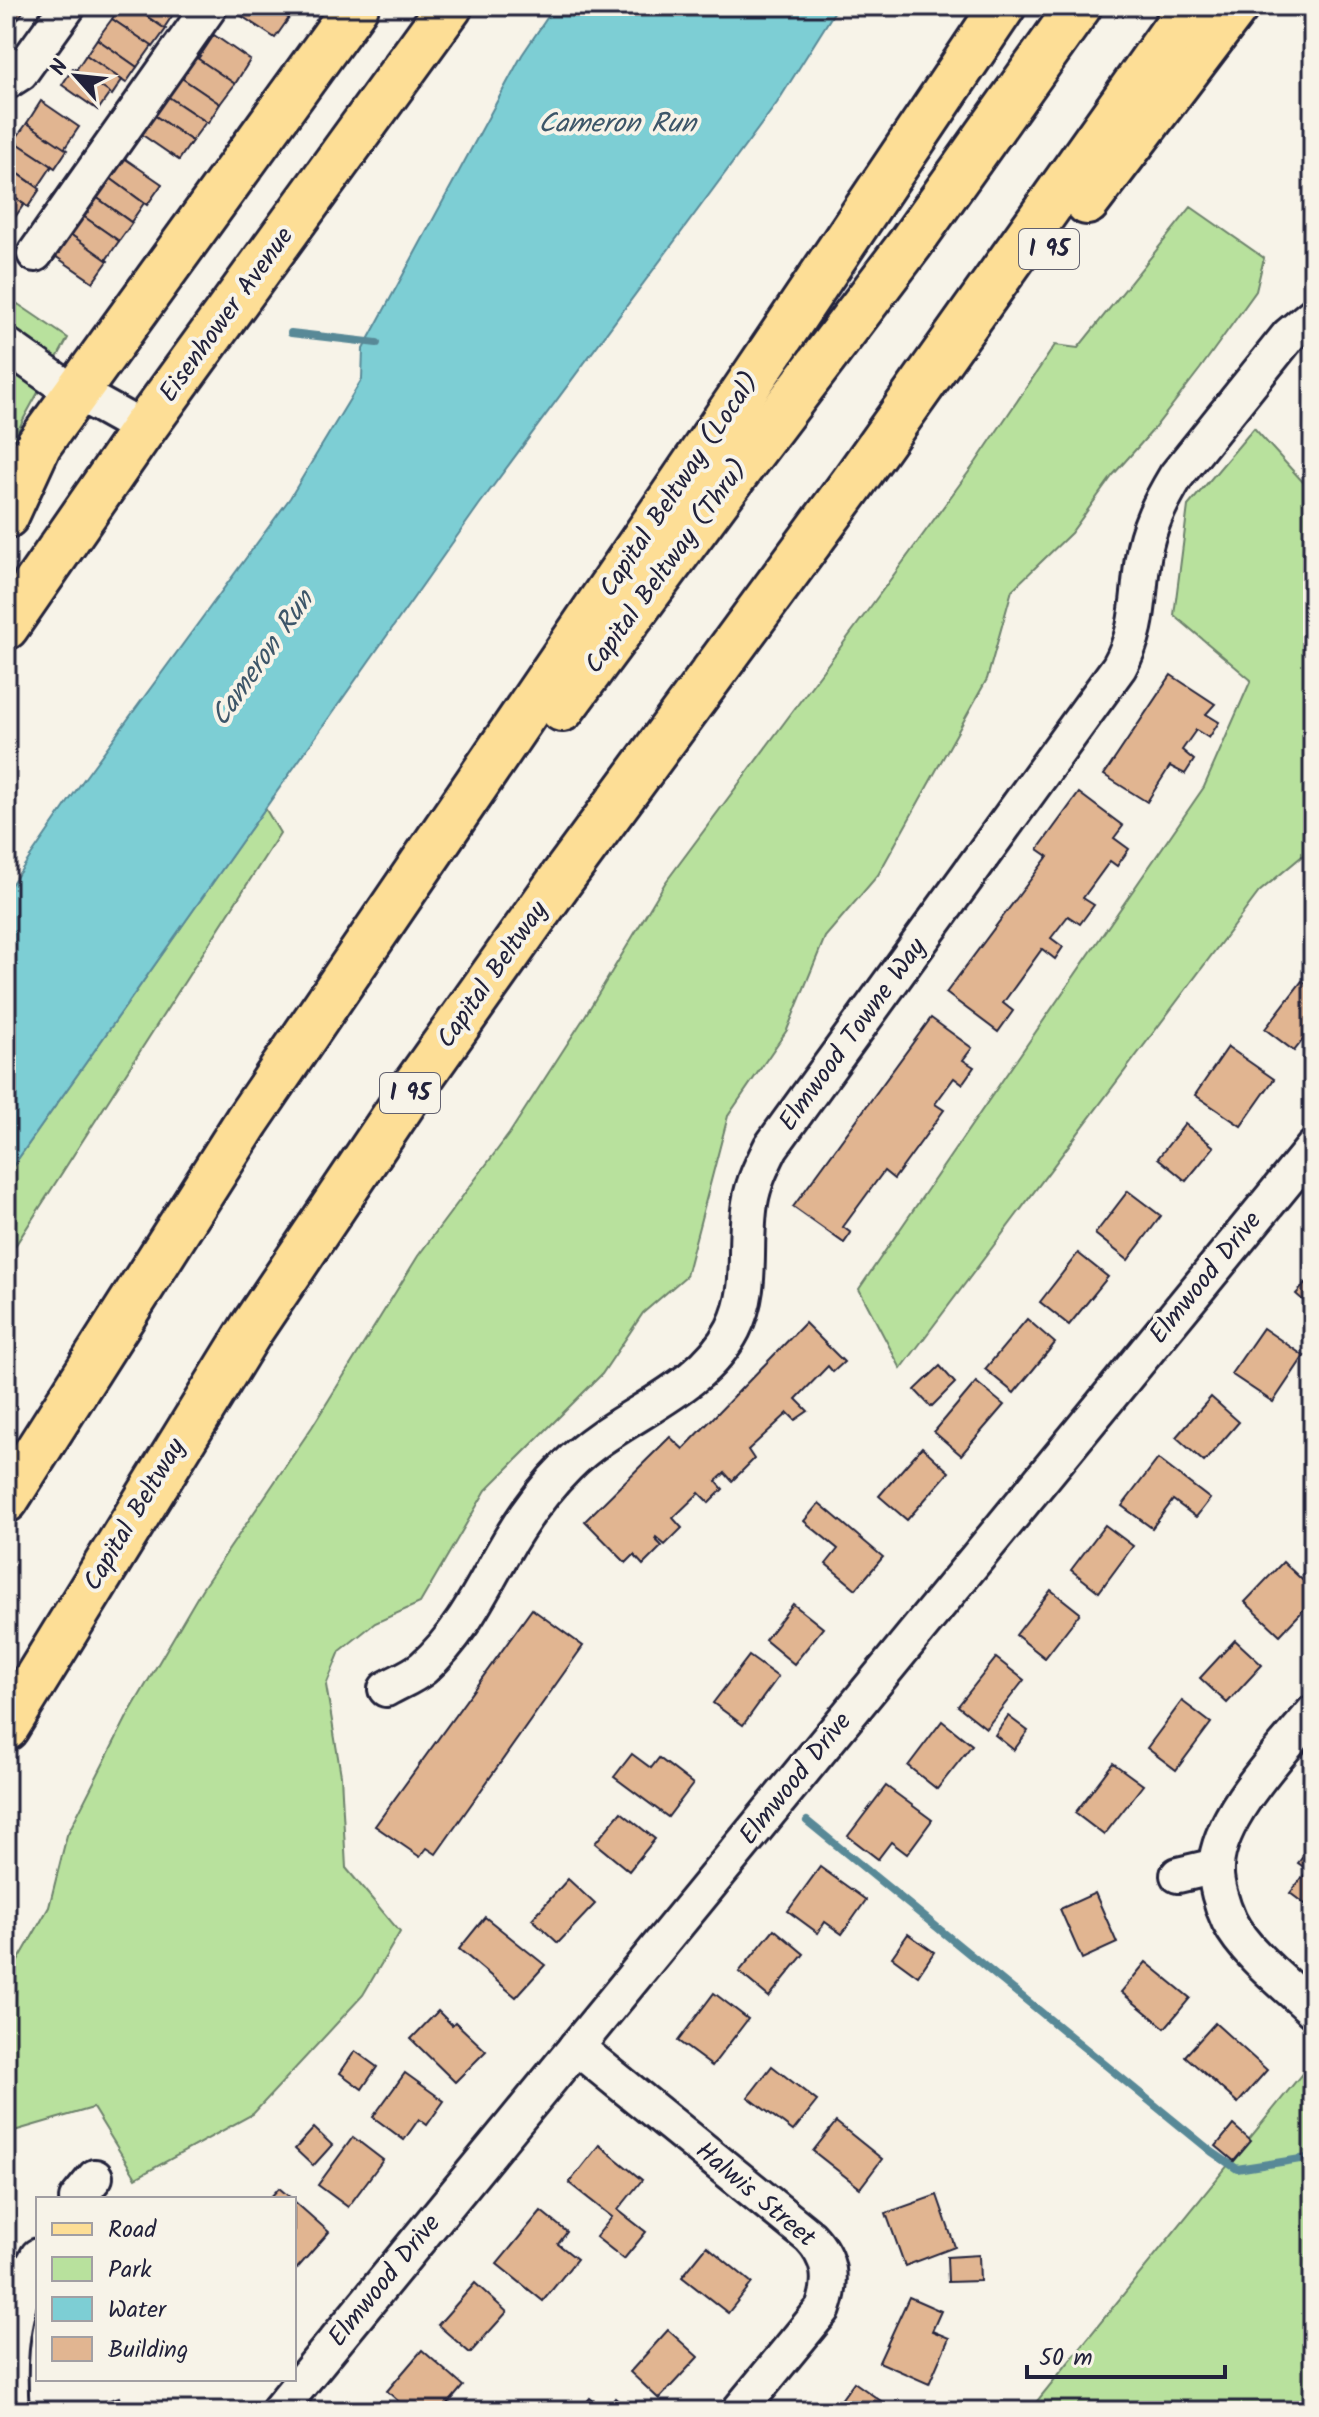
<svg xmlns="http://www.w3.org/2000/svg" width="1319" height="2417" viewBox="0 0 1319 2417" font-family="Kalam,sans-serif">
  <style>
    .green { fill: #b8e19d; stroke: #6d826c; stroke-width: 2 }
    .water { fill: #7dced4; stroke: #598997; stroke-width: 2 }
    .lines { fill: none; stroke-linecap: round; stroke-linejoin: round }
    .stream { stroke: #598997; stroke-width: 8 }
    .building { fill: #e1b591; stroke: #22223b; stroke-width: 2 }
    .minor-casing { stroke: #22223b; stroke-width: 40 }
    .major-casing { stroke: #22223b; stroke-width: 50 }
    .highway-casing { stroke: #22223b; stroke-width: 50 }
    .minor { stroke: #f7f3e8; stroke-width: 34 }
    .major { stroke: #fdde96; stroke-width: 44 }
    .highway { stroke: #fdde96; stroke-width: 44 }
    .labels { text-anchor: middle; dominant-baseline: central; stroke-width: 8; stroke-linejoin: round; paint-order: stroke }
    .shield { fill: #f7f3e8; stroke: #62616f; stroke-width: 2 }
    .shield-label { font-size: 24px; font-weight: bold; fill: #22223b }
    .street-label { font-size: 26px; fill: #22223b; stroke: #f7f3e8 }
    .water-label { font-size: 28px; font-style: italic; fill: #3d5669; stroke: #f7f3e8 }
  </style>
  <rect width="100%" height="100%" fill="#f7f3e8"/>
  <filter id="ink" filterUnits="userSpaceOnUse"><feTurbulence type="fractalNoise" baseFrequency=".0125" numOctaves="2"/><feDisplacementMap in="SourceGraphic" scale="16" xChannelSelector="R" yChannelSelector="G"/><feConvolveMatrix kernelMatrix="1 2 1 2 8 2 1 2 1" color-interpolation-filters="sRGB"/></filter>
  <g filter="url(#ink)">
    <g class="green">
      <polygon points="1191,207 1264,258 1256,291 1200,369 1153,430 1113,475 1071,533 1012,590 987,679 878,875 825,937 787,1030 728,1116 686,1276 643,1313 602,1374 486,1490 420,1603 375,1623 340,1651 326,1685 341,1775 346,1868 400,1932 363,1995 253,2114 136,2178 93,2108 14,2131 6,2117 6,1982 49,1907 67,1835 128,1715 202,1589 312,1427 418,1256 509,1134 582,1021 665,883 871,606 976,462 1055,345 1078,348"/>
      <polygon points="6,296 68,338 23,420 6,457"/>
      <polygon points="1254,428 1313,493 1313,847 1259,892 901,1369 859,1289 1204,787 1251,680 1174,615 1188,506"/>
      <polygon points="265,808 280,833 6,1260 6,1176"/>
      <polygon points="1313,2060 1313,2411 1029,2411"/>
    </g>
    <polygon class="water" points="555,6 838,6 777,103 479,505 6,1176 6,892 84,779 290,498 362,379 363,349 522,55"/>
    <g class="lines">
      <g class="stream">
        <polyline points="291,333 377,343"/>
        <polyline points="807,1821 1212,2152 1237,2169 1313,2157"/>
      </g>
    </g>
    <g class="building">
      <polygon points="6,6 27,6 13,26 6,20"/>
      <polygon points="120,6 132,6 166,29 153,47 112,19"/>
      <polygon points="132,6 176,6 178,7 164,28"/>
      <polygon points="246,6 271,6 289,18 275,38 240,15"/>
      <polygon points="271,6 297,6 289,18"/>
      <polygon points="112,19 152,46 137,67 97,39"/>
      <polygon points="214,35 250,60 235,84 198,59"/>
      <polygon points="97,39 137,67 126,83 86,55"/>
      <polygon points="86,55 122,80 112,95 76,70"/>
      <polygon points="194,56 235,84 220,104 180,77"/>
      <polygon points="73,68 110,93 98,110 62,85"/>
      <polygon points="180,77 220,104 208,123 167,96"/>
      <polygon points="167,96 206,122 192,141 154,115"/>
      <polygon points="41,101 79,127 64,149 27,123"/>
      <polygon points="154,115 192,141 179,160 141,134"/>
      <polygon points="27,123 67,150 55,168 14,141"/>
      <polygon points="14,141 52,166 38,187 6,165 6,153"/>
      <polygon points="124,158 162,184 147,205 110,178"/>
      <polygon points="6,165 40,189 28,207 6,192"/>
      <polygon points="110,178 144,203 131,222 96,197"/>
      <polygon points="6,192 24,204 11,223 6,219"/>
      <polygon points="96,197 132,223 119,241 83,216"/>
      <polygon points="83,216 119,241 106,260 70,234"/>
      <polygon points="70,234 108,261 93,282 55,256"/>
      <polygon points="1171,675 1215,704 1206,714 1219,722 1209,738 1196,730 1182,750 1194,760 1185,774 1170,766 1147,802 1104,775"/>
      <polygon points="1079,793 1123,826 1114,838 1129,849 1117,866 1110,861 1083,898 1094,905 1080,924 1068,916 1051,938 1063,947 1055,959 1042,949 1003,1003 1013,1011 998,1032 946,993 1048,856 1038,849"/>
      <polygon points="1302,981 1313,989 1313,1027 1294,1051 1265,1029"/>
      <polygon points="931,1018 972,1048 963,1060 974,1067 962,1084 954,1078 935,1104 944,1110 894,1179 884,1171 843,1227 851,1233 844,1243 793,1207"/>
      <polygon points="1228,1047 1274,1079 1241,1126 1195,1095"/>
      <polygon points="1185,1124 1214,1147 1186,1181 1158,1158"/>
      <polygon points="1128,1191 1161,1216 1128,1260 1095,1234"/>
      <polygon points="1078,1253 1108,1277 1069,1325 1040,1302"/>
      <polygon points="1313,1275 1313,1309 1296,1294"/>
      <polygon points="1027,1319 1055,1343 1014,1393 985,1369"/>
      <polygon points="805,1323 844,1362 833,1372 828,1366 796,1399 808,1411 795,1420 788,1413 748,1450 754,1459 732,1481 725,1473 716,1481 723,1489 709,1503 699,1493 673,1518 682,1528 665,1545 656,1537 655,1539 662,1546 643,1565 634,1555 626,1563 585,1521 670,1437 683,1449"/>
      <polygon points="1263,1328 1304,1356 1273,1402 1231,1374"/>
      <polygon points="940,1366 955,1383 931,1407 915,1390"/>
      <polygon points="976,1382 1004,1405 961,1455 934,1432"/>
      <polygon points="1211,1397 1239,1422 1204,1462 1176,1437"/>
      <polygon points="922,1447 949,1472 907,1520 879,1496"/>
      <polygon points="1158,1459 1210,1499 1196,1517 1173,1500 1152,1528 1122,1506"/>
      <polygon points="819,1503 883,1557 856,1589 826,1564 838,1549 804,1521"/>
      <polygon points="1105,1525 1133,1546 1099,1592 1071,1570"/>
      <polygon points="1283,1562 1313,1590 1313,1600 1280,1635 1245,1602"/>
      <polygon points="1051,1590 1080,1613 1045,1658 1016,1635"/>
      <polygon points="793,1604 823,1628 794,1664 765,1640"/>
      <polygon points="532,1609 583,1646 436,1854 427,1848 420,1857 375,1826"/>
      <polygon points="1235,1640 1262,1665 1227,1703 1200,1678"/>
      <polygon points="749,1656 778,1677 743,1725 713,1703"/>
      <polygon points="996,1658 1024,1680 986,1728 958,1706"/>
      <polygon points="1182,1701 1211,1723 1176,1770 1147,1748"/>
      <polygon points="1008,1716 1028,1731 1014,1750 995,1735"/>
      <polygon points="942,1721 972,1745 937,1789 908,1766"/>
      <polygon points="632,1754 651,1768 659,1758 693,1784 668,1817 614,1777"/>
      <polygon points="1113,1763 1143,1785 1104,1835 1075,1813"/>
      <polygon points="886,1786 932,1820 907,1854 891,1842 878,1859 848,1836"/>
      <polygon points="621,1812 655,1839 629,1871 595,1843"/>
      <polygon points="1313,1844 1313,1910 1290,1893 1308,1870 1298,1863"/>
      <polygon points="820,1867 866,1900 842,1934 825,1922 818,1933 788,1911"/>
      <polygon points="568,1879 595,1904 558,1943 532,1919"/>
      <polygon points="1095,1893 1117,1943 1082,1959 1060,1909"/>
      <polygon points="485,1917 545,1965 516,1997 459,1949"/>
      <polygon points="774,1929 804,1954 769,1997 739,1972"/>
      <polygon points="908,1934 934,1952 918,1976 892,1957"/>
      <polygon points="1146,1962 1190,1998 1165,2028 1121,1992"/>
      <polygon points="714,1993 748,2019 712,2066 678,2041"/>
      <polygon points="438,2011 452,2025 455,2022 486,2051 455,2082 411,2039"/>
      <polygon points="1215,2023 1267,2070 1238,2103 1185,2056"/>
      <polygon points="355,2051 377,2067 362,2089 340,2073"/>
      <polygon points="772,2066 817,2101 793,2131 748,2097"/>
      <polygon points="405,2073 444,2101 427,2125 419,2119 404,2140 373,2117"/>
      <polygon points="836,2122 882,2159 860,2188 813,2151"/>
      <polygon points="1233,2125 1251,2141 1234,2161 1216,2146"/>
      <polygon points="314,2128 332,2145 313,2166 295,2149"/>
      <polygon points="353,2137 383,2160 348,2207 318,2185"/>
      <polygon points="599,2145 642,2180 618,2210 646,2232 624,2259 596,2237 612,2217 569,2183"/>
      <polygon points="279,2188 292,2199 269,2199"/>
      <polygon points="937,2195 955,2247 905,2266 886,2213"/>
      <polygon points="294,2201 329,2232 294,2272"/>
      <polygon points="541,2211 567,2232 558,2244 577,2259 543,2301 497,2264"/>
      <polygon points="707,2246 752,2283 728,2313 682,2277"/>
      <polygon points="979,2255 980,2281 948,2282 947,2257"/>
      <polygon points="475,2283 507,2312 470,2353 438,2325"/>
      <polygon points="909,2297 941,2311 932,2331 949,2338 929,2384 879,2362"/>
      <polygon points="668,2330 698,2357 659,2399 630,2372"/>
      <polygon points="422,2350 463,2386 442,2411 409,2411 387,2391"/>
      <polygon points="854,2382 888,2406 884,2411 833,2411"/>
      <polygon points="119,2397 124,2411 83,2411 82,2409"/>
      <polygon points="590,2398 606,2411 615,2398 630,2411 579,2411"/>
    </g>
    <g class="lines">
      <g class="minor-casing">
        <g id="minor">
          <polyline points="6,82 20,73 68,6"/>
          <polyline points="35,254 210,6"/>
          <polyline points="6,345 57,381 143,429"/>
          <path d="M386 1689C398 1682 412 1677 423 1668 459 1636 479 1595 502 1554 520 1522 541 1492 567 1466 618 1414 699 1395 733 1329 754 1288 743 1246 750 1203 753 1183 762 1165 771 1147L1119 667C1140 630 1137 598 1143 558 1147 528 1161 501 1176 476L1289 335 1313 315"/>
          <path d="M1313 1713C1282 1751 1218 1816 1216 1867 1215 1883 1222 1906 1229 1921 1245 1953 1287 1985 1313 2010"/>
          <polyline points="1178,1875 1216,1866"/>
          <path d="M576 2047 810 2237C831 2259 833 2281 823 2309L739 2411"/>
          <polyline points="77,2199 95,2177"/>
          <path d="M11 2411C7 2359 11 2303 38 2256"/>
          <polyline points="278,2411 1313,1148"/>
        </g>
      </g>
      <g class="major-casing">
        <g id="major">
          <polyline points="6,516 39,444 356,6"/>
          <polyline points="6,627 143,429 450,6"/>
        </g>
      </g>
      <g class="highway-casing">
        <g id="highway">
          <polyline points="1087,202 1236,6"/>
          <polyline points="562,709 738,471 910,244 1079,6"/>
          <polyline points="6,1500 247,1121 743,393 1003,6"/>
          <polyline points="6,1728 252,1328 414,1087 557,885 852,484 1191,6"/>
        </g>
      </g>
      <use href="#minor" class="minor"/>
      <use href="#major" class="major"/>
      <use href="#highway" class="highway"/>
    </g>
  </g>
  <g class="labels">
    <g class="shield">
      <rect x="1019" y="229" width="60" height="40" rx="6"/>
      <rect x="380" y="1073" width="60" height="40" rx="6"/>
    </g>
    <g class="shield-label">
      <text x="1049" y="249">I 95</text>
      <text x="410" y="1093">I 95</text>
    </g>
    <g class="street-label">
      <text transform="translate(227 315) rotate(-54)">Eisenhower Avenue</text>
      <text transform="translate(680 485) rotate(-56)">Capital Beltway (Local)</text>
      <text transform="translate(667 567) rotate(-54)">Capital Beltway (Thru)</text>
      <text transform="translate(493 975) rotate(-55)">Capital Beltway</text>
      <text transform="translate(853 1035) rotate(-54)">Elmwood Towne Way</text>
      <text transform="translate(1206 1278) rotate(-51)">Elmwood Drive</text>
      <text transform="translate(135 1515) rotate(-59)">Capital Beltway</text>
      <text transform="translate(796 1779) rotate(-51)">Elmwood Drive</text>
      <text transform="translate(755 2195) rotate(40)">Halwis Street</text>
      <text transform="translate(385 2281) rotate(-51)">Elmwood Drive</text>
    </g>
    <g class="water-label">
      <text x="617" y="124">Cameron Run</text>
      <text transform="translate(263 659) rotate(-55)">Cameron Run</text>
    </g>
  </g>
  <rect width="1319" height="2417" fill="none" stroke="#f7f3e8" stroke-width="32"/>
  <rect x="16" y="16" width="1287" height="2385" fill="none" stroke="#22223b" stroke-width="3" filter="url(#ink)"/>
  <rect x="36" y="2197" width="260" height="184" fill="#f7f3e8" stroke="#a29fa3" stroke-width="2"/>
  <rect x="52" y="2223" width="40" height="12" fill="#fdde96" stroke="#a29fa3" stroke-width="2"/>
  <text x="108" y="2237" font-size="24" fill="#22223b">Road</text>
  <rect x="52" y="2257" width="40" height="24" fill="#b8e19d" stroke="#a29fa3" stroke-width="2"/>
  <text x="108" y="2277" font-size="24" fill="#22223b">Park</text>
  <rect x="52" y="2297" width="40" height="24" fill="#7dced4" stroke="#a29fa3" stroke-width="2"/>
  <text x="108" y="2317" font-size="24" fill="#22223b">Water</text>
  <rect x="52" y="2337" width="40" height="24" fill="#e1b591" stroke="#a29fa3" stroke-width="2"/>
  <text x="108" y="2357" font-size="24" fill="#22223b">Building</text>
  <g transform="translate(76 76) rotate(297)" stroke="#f7f3e8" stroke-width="6" paint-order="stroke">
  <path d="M0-6L14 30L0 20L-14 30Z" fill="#22223b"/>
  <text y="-12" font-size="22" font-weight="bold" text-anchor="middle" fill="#22223b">N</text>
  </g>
  <path d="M1027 2365v12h198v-12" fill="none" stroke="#22223b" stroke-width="4"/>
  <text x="1039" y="2365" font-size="24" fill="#22223b" stroke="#f7f3e8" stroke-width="6" paint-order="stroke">50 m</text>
</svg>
